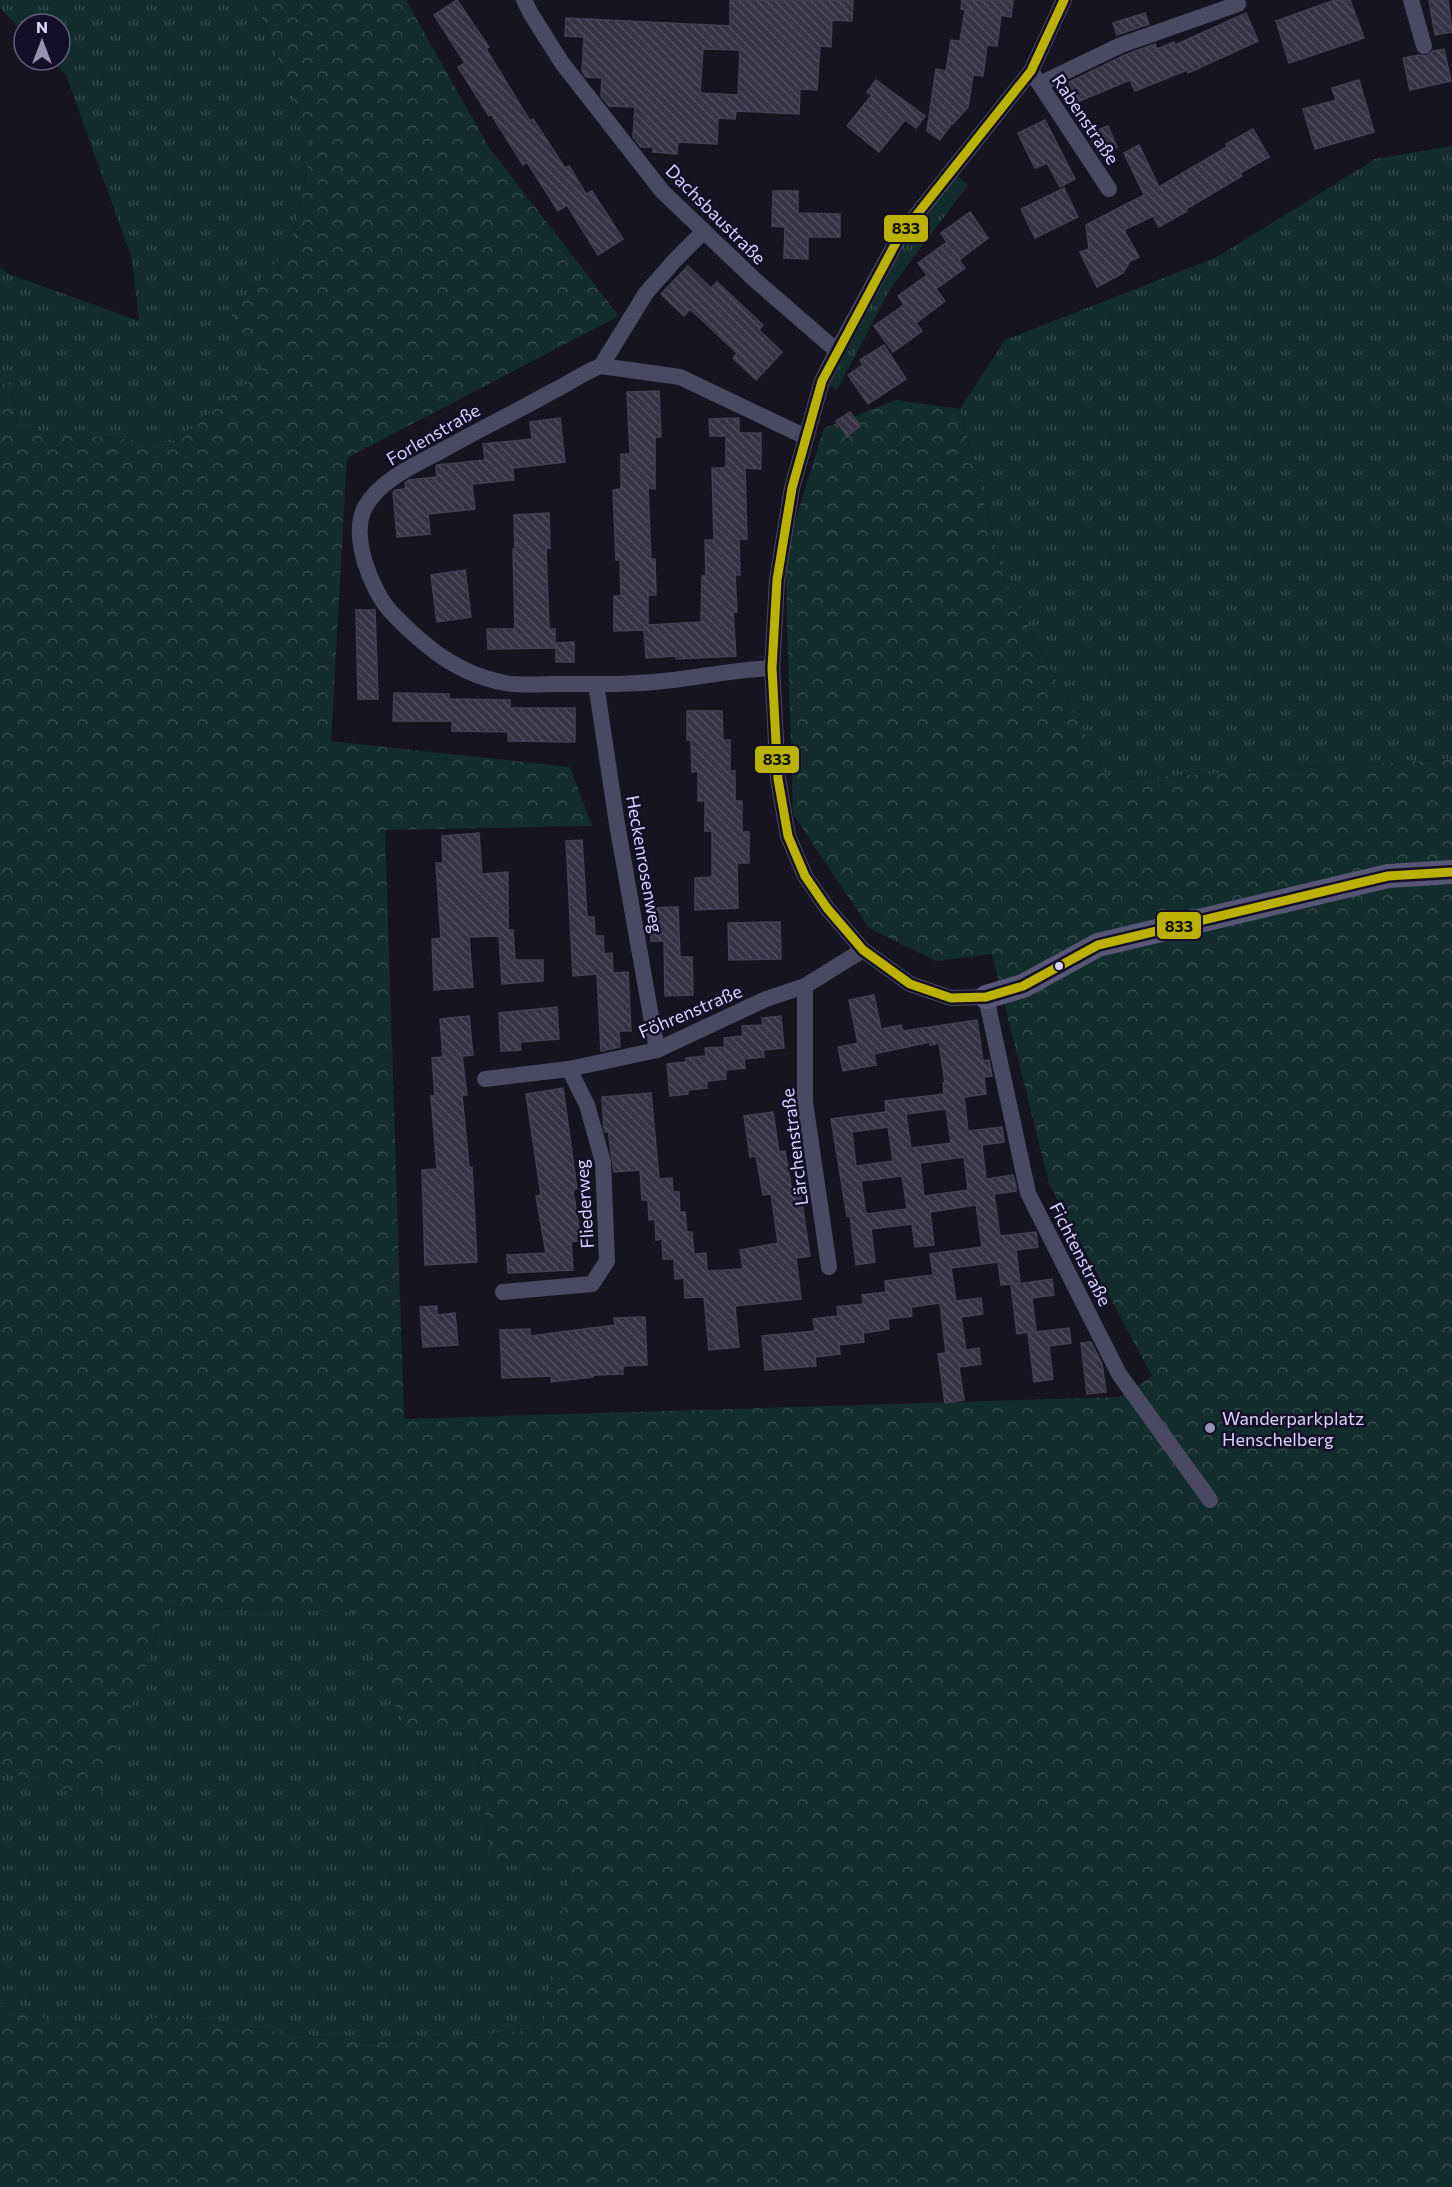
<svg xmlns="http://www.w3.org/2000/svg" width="1452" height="2187" viewBox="0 0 1452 2187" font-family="Commissioner,sans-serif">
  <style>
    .grass { fill: url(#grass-tufts) }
    .forest { fill: url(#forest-crowns) }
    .building { fill: url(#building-back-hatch); stroke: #433f54; stroke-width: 1.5; fill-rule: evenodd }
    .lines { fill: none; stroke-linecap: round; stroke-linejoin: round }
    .street { stroke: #4a4962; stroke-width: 16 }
    .secondary { stroke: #575674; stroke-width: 24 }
    .bus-1-casing { stroke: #130f26; stroke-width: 14 }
    .bus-1 { stroke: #bbb101; stroke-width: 9 }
    .bus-dot { fill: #d9d4ff; stroke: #130f26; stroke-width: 2 }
    .poi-dot { fill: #9591b1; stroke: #130f26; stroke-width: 2 }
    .labels { text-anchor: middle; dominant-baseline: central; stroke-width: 5; stroke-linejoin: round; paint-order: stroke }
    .street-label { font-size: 18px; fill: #d9d4ff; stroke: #130f26 }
    .poi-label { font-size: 18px; fill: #d9d4ff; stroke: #130f26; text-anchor: start }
    .line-badge { stroke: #130f26; stroke-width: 2 }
    .pale-badge-label { font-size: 16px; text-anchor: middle; font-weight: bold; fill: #111 }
  </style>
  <defs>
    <pattern id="grass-tufts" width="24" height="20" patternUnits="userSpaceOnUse" patternTransform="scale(1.5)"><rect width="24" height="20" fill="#132c2d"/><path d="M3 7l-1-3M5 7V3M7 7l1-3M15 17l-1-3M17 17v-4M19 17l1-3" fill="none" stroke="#354a4c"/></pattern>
    <pattern id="forest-crowns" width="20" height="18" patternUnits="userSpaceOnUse" patternTransform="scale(1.5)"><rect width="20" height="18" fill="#132c2d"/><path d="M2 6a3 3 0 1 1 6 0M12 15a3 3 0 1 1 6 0" fill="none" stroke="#354a4c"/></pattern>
    <pattern id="building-back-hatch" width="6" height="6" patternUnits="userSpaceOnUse" patternTransform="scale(1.5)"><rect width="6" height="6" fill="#343243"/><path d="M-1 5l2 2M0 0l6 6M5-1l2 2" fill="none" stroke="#514f5f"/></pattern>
  </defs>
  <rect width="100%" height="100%" fill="#161421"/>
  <g class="grass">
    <polygon points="0,0 255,0 312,145 290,247 231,314 264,369 174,443 18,430 11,383 0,385 0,268 9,274 139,321 132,259 66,75 51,60 60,60 60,24 24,24 24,33 0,8"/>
    <polygon points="1452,146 1452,759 1109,780 1004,579 960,409 1005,340 1217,257 1375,159"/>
    <polygon points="952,171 968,185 890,289 837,390 822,381 899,237"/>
    <polygon points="166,1607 358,1612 374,1663 475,1733 490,1857 569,1870 543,2029 367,2043 169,2017 71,2026 0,2005 0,1768 37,1783 100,1796"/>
  </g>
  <polygon class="forest" points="255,0 406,0 488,146 619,316 347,458 331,741 570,767 592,826 385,830 404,1419 1119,1397 1152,1376 1049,1184 992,954 936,961 869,928 793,814 785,554 824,428 896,400 960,409 1004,579 1109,780 1452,759 1452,2187 0,2187 0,2005 71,2026 169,2017 367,2043 542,2029 569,1870 490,1858 475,1733 407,1730 374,1663 357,1612 166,1607 100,1797 37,1783 0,1768 0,385 11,382 18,430 174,443 264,369 231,314 290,247 312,145"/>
  <g class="building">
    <polygon points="457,0 489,47 486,49 530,121 533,119 565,168 569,166 586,194 592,191 623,239 598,255 567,205 558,211 527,162 523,165 491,114 489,116 458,67 465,63 434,15"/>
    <path d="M730 0H853L852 21 832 20 831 47 820 46 817 90 800 89 799 114 736 111 735 119 718 118 717 144 678 142 677 154 653 152V147H641L633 137 635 107 609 106 601 96 602 78 586 77 582 71 584 37 565 36 566 18 730 26ZM703 49 740 50 738 95 700 93Z"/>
    <polygon points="962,0 1013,0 1011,17 1001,15 997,46 987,45 983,76 973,75 968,107 953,124 952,123 940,140 927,131 936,69 946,71 951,40 960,41 965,10 974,11 961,9"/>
    <polygon points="1335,0 1350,0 1364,38 1289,63 1276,21"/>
    <polygon points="1429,0 1448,0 1452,32 1435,35"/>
    <polygon points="1145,13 1149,24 1117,35 1113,23"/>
    <polygon points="1246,13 1258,41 1188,73 1187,70 1135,91 1130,80 1077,102 1069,82 1125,55 1155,44 1157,49 1174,42 1175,45"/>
    <polygon points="1444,49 1451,81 1410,90 1403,58 1419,55 1426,56 1433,51"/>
    <polygon points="876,80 925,116 916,128 905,120 879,152 847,126 872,95 867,92"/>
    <polygon points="1359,80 1374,132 1315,149 1303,109 1336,100 1332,88"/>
    <polygon points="1045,120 1075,179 1060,187 1047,163 1035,168 1018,133"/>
    <polygon points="1108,126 1117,147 1099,155 1088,134"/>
    <polygon points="1253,129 1269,157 1240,173 1242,176 1186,209 1187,211 1159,227 1153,216 1124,230 1139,257 1130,261 1123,273 1097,287 1080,252 1089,249 1086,225 1144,195 1124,153 1139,145 1159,187 1227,147 1226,144"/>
    <polygon points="1064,188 1078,217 1035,238 1021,209"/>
    <polygon points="773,191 798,191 798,213 840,214 840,237 808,237 808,259 784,258 785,227 772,226"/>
    <polygon points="970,212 988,238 959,260 965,268 936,289 945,301 916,323 922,331 893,352 874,326 904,305 898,296 927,275 918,263 947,242 941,233"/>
    <polygon points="688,266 711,288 717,282 763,325 759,330 782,352 756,380 733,358 737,353 690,309 684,316 661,294"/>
    <polygon points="884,345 906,379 868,404 848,375 863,365 860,360"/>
    <polygon points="659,391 661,437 655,437 655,489 648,488 651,559 655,559 656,595 648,595 648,625 701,622 702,576 706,576 705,540 714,540 712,468 726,468 726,436 710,436 709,419 739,418 739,433 761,433 761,469 745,468 747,539 739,539 740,575 735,575 737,612 733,612 736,656 676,659 676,656 646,658 644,630 614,631 614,596 621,596 620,560 616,560 613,490 621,489 621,454 630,454 627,392"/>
    <polygon points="850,412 860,426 847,436 836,421"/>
    <polygon points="560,418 565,462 513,468 514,480 472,484 475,509 428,514 430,534 397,537 393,492 395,490 406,489 405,483 409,480 437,477 436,466 437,465 485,460 483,444 532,439 530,422"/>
    <polygon points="549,513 550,548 546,549 549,629 555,629 555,648 488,649 487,629 515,629 513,549 515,549 514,515"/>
    <polygon points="465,570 471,617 437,622 431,575"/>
    <polygon points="356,610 375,610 378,699 358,699"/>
    <polygon points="574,642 574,662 556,662 556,643"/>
    <polygon points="394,693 449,694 449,699 510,700 510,708 575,708 575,742 508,741 508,732 452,731 452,721 393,721"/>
    <polygon points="687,711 722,711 723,740 730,740 730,771 735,771 735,801 742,801 742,832 749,832 749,863 737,863 738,908 695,910 695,878 712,877 712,831 705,831 705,801 698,801 698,771 692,772 691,740 687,740"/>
    <polygon points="479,833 482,874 508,872 508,930 513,930 515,960 543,960 543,981 502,984 499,936 469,937 473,987 434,990 432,939 441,938 436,863 443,863 442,836"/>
    <polygon points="582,840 587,917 594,917 595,936 603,936 604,954 612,953 613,973 628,972 631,1031 619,1031 620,1047 601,1051 597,974 573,976 566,841"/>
    <polygon points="678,907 680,957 692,957 693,995 665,996 664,941 651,941 649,908"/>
    <polygon points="780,922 781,959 729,960 728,923"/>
    <path d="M874 995 881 1029 901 1025 903 1031 977 1020 983 1061 989 1060 992 1076 984 1077 986 1094 964 1097 968 1131 1002 1127 1004 1142 982 1145 986 1179 1013 1175 1016 1186V1191L994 1194 1000 1236 1036 1232 1038 1247 1016 1250 1020 1283 1001 1285 998 1262 951 1268 956 1301 981 1298 983 1314 961 1317 966 1350 979 1348 981 1364 959 1367 964 1400 945 1403 938 1354 946 1353 940 1303 911 1307 912 1316 888 1319 889 1329 863 1333 864 1342 839 1345 840 1354 815 1357 816 1366 765 1370 762 1336 815 1331 813 1319 838 1316 837 1307 863 1304 862 1295 886 1292 885 1281 933 1275 930 1254 982 1247 976 1205 930 1212 934 1245 915 1247 912 1224 871 1229 875 1262 856 1265 850 1216H847L831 1119 886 1112 885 1101 944 1094 943 1083H945L939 1043 930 1045V1042L874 1054 876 1065 843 1071 838 1047 858 1043 849 1000ZM946 1109 951 1143 911 1148 906 1114ZM888 1127 893 1161 856 1166 852 1132ZM964 1157 968 1190 924 1196 920 1163ZM902 1176 907 1209 866 1214 861 1181Z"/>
    <polygon points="557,1007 559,1039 520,1042 521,1050 501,1051 499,1013"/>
    <polygon points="469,1016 473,1055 462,1056 467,1095 462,1095 469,1167 472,1167 477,1262 425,1265 422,1170 437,1169 431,1096 435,1096 432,1058 443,1057 440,1019"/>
    <polygon points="781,1016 784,1048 763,1050 764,1057 744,1059 745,1068 726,1070 726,1079 707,1081 707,1088 688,1090 688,1094 670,1096 667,1064 686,1062 686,1058 706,1056 705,1048 725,1047 724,1038 743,1036 742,1026 763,1025 762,1018"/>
    <polygon points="563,1088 577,1189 573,1190 581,1240 571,1242 573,1270 508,1273 507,1255 546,1253 536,1196 541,1195 526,1094"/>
    <polygon points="651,1093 659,1179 672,1178 673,1192 679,1192 680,1212 685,1212 687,1232 692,1232 694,1254 706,1253 707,1271 743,1269 740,1250 778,1243 771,1194 763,1195 756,1156 750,1157 744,1116 773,1112 779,1152 785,1151 792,1191 800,1190 810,1256 796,1258 801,1299 735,1306 739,1347 709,1350 704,1297 685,1298 684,1278 675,1279 674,1259 663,1259 662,1239 656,1240 655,1219 649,1220 648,1200 642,1200 640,1170 614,1172 608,1131 605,1132 604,1128 602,1097"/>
    <polygon points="1052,1279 1054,1295 1032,1298 1036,1331 1017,1334 1011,1285"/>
    <polygon points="437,1306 437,1315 455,1313 458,1345 423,1347 420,1307"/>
    <polygon points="645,1317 647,1365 623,1366 623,1374 593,1375 593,1377 551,1382 551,1376 502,1378 500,1330 530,1329 530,1336 615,1325 614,1318"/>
    <polygon points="1069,1328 1071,1343 1049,1346 1053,1379 1034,1382 1028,1333"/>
    <polygon points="1091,1342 1102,1364 1106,1392 1087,1394 1081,1343"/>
  </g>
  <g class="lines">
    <g class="street">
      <polyline points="524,0 531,14 562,63 662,191 755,280 837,351"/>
      <polyline points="1064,0 1031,71 899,237 837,351 822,381 792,488 777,580 772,668 778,779 788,836 805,876 827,908 863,950 910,984 951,998 986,997 1028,1193 1119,1374 1210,1500"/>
      <polyline points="1411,0 1424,46"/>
      <polyline points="1033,74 1109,189"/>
      <polyline points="1040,84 1121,45 1238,4"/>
      <polyline points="601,366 646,293 676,259 704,231"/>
      <path d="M772 668C739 669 706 676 673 680 634 685 594 684 555 684 539 684 520 686 505 683 457 674 425 647 392 613 371 591 350 536 365 507 380 480 415 465 441 451 478 430 516 412 553 391 570 383 584 372 601 366L680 377 806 437"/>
      <polyline points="596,684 617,824 657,1050"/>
      <polyline points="805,986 805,1102 829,1267"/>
      <polyline points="485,1079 569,1069 657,1050 766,999 805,986 863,950"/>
      <polyline points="503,1292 592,1284 607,1261 603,1162 587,1105 569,1069"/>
    </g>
    <polyline class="secondary" points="986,997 1023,986 1098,945 1388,876 1452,872"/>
    <g class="bus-1-casing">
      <polyline id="bus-1" points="1064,0 1031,71 899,237 822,381 792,488 777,580 772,668 778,779 788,836 805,876 827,908 863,950 910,984 951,998 986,997 1023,986 1098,945 1388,876 1452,872"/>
    </g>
    <use href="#bus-1" class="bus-1"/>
  </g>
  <circle class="bus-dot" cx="1059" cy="966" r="5"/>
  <circle class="poi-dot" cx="1210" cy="1428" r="6"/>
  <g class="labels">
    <g class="street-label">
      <text transform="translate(1086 119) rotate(56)">Rabenstraße</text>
      <text transform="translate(716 214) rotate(45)">Dachsbaustraße</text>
      <text transform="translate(433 434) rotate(-30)">Forlenstraße</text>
      <text transform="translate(645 864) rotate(80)">Heckenrosenweg</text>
      <text transform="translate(690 1011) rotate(-23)">Föhrenstraße</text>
      <text transform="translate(794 1147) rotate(-97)">Lärchenstraße</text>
      <text transform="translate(584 1204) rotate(-94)">Fliederweg</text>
      <text transform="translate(1081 1254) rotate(63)">Fichtenstraße</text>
    </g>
    <g class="poi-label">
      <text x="1222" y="1418">Wanderparkplatz<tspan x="1222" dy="21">Henschelberg</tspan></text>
    </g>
  </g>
  <g class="line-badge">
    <rect x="883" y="214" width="46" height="29" rx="6" fill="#bbb101"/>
    <rect x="754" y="745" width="46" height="29" rx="6" fill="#bbb101"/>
    <rect x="1156" y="911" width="46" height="29" rx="6" fill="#bbb101"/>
  </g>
  <g class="pale-badge-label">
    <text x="906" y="234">833</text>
    <text x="777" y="765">833</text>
    <text x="1179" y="932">833</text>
  </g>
  <g transform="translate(42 42)"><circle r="28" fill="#130f26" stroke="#625e7d" stroke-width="1.5"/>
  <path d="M0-4.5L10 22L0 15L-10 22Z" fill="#9591b1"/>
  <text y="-9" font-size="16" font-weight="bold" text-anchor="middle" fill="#d9d4ff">N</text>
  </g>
</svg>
